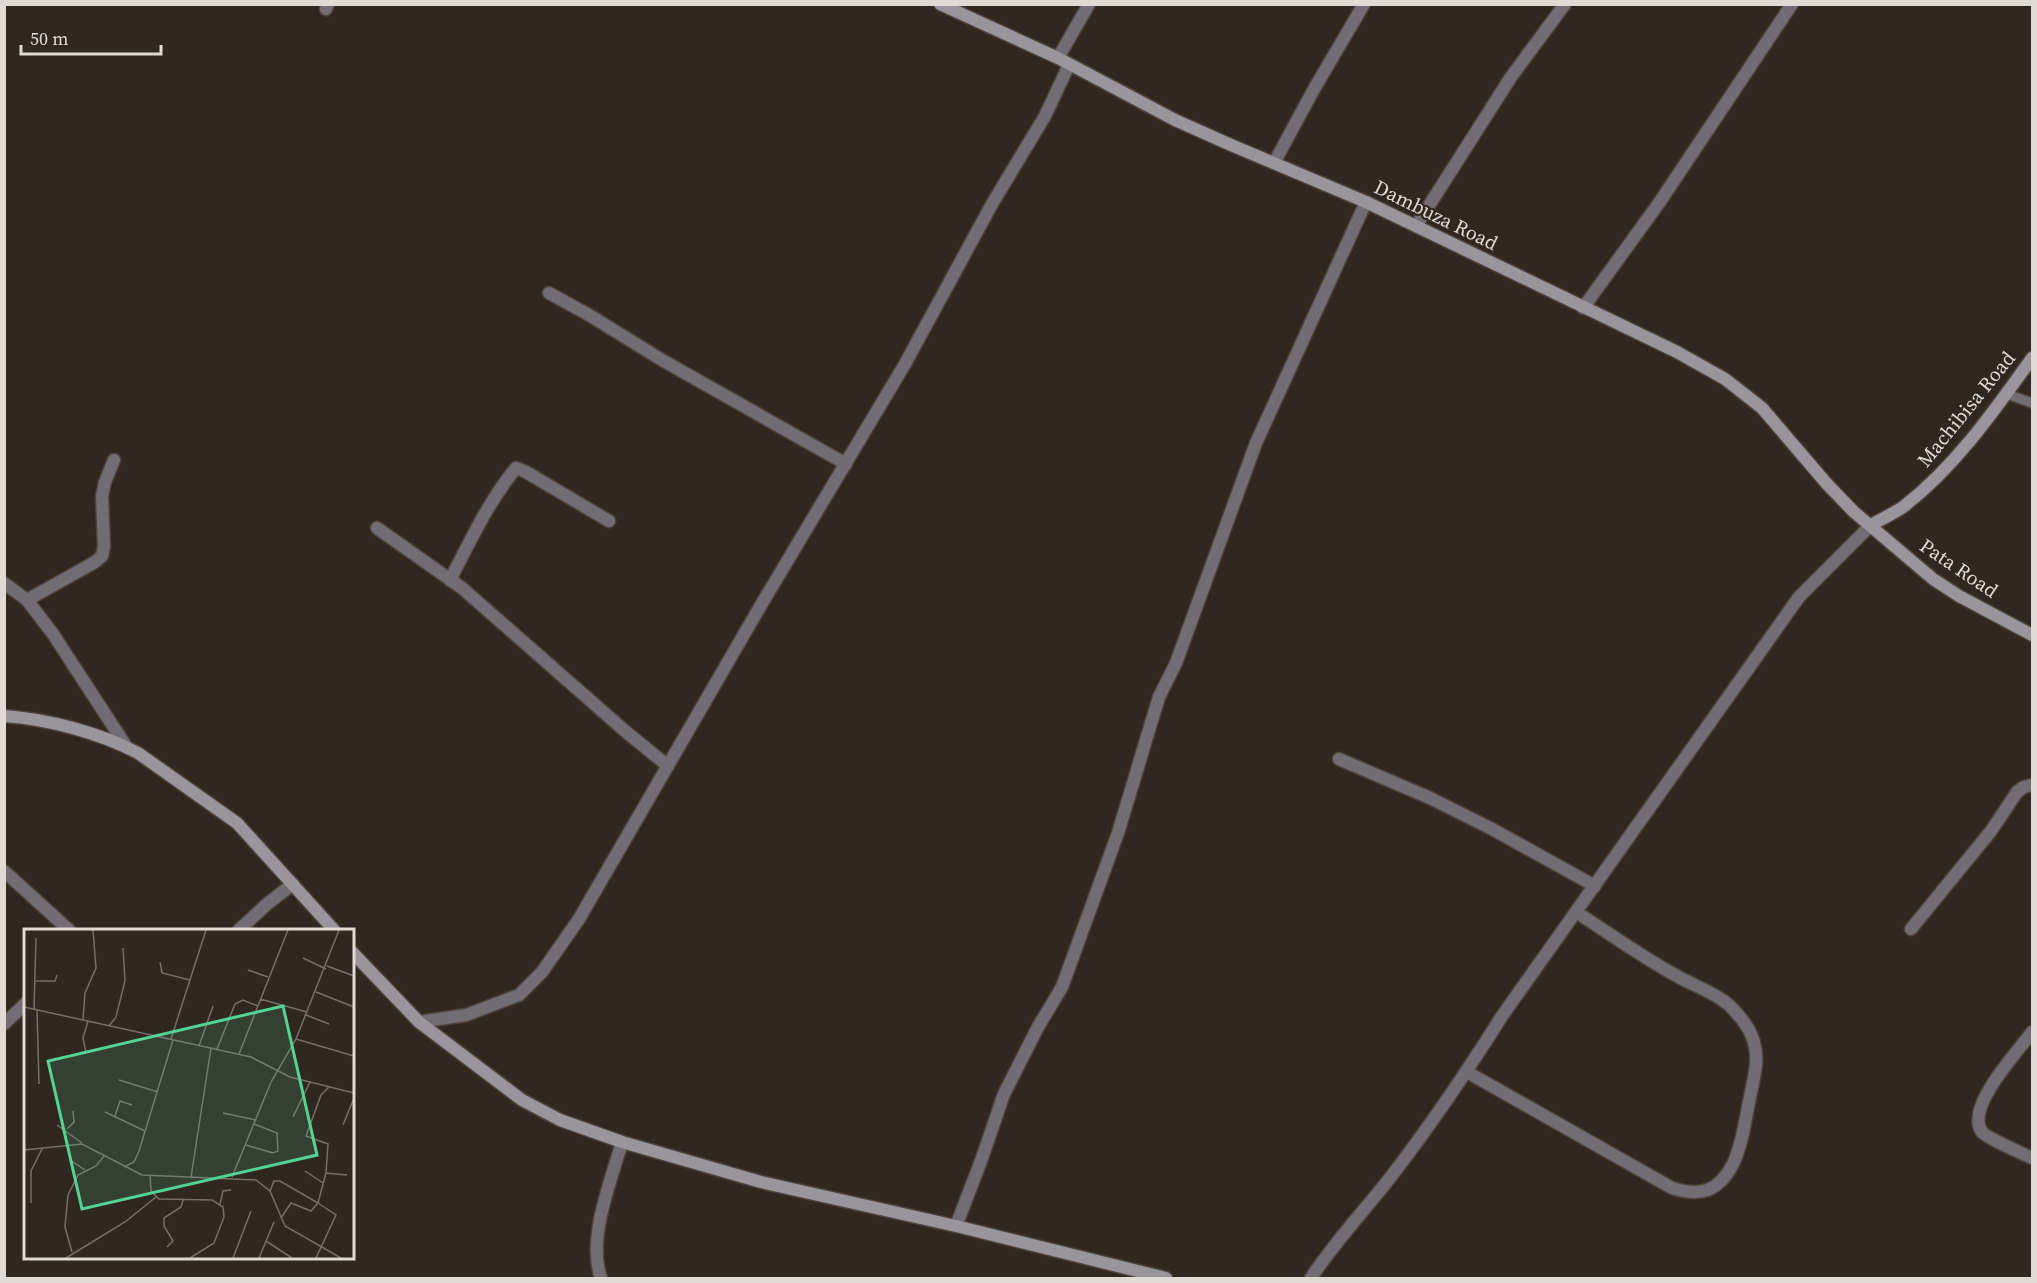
<svg xmlns="http://www.w3.org/2000/svg" width="2037" height="1283" viewBox="0 0 2037 1283" font-family="'Source Serif 4',serif">
  <style>
    .lines { fill: none; stroke-linecap: round; stroke-linejoin: round }
    .lane-casing { stroke: #4c443c; stroke-width: 12 }
    .street-casing { stroke: #4c443c; stroke-width: 15 }
    .secondary-casing { stroke: #4c443c; stroke-width: 15 }
    .lane { stroke: #726d72; stroke-width: 9 }
    .street { stroke: #726d72; stroke-width: 12 }
    .secondary { stroke: #9a949b; stroke-width: 12 }
    .labels { text-anchor: middle; dominant-baseline: central; stroke-width: 4.5; stroke-linejoin: round; paint-order: stroke }
    .street-label { font-size: 20px; fill: #dfdad4; stroke: #30281f }
    .inset-road { fill: none; stroke: #766f67; stroke-width: 1.5 }
    .view { fill: #53d396; fill-opacity: 0.15; stroke: #53d396; stroke-width: 3 }
    .inset-edge { fill: none; stroke: #dfdad4; stroke-width: 3 }
  </style>
  <rect width="100%" height="100%" fill="#30281f"/>
  <g class="lines">
    <g class="lane-casing">
      <polyline id="lane" points="2007,394 2032,403"/>
    </g>
    <g class="street-casing">
      <g id="street">
        <polyline points="326,9 328,4"/>
        <polyline points="1058,58 1089,4"/>
        <polyline points="1274,163 1314,89 1364,4"/>
        <polyline points="1416,226 1511,77 1565,4"/>
        <polyline points="549,293 589,315 662,360 846,464"/>
        <polyline points="1583,308 1659,203 1792,4"/>
        <polyline points="377,528 462,588 625,731 668,766"/>
        <path d="M450 580C470 542 488 502 516 468L526 472 609 521"/>
        <polyline points="4,583 27,600 53,634 126,746"/>
        <polyline points="27,600 95,562 102,556 104,547 102,496 105,482 114,460"/>
        <polyline points="1339,759 1430,798 1492,829 1595,886"/>
        <polyline points="4,871 69,930"/>
        <polyline points="1911,929 1991,831 2017,792 2024,787 2032,785"/>
        <polyline points="239,930 267,904 293,884"/>
        <polyline points="419,1022 466,1015 519,995 542,972 579,919 761,605 905,364 992,204 1045,116 1069,65"/>
        <polyline points="4,1024 26,1003"/>
        <path d="M2032 1032C2019 1051 1964 1107 1982 1132 1988 1139 2022 1153 2032 1158"/>
        <path d="M1467 1072 1672 1188C1701 1197 1718 1192 1733 1164 1742 1145 1745 1122 1749 1102 1752 1085 1759 1064 1755 1047 1752 1030 1741 1017 1729 1005 1714 992 1694 986 1677 976 1642 957 1609 933 1576 912"/>
        <polyline points="956,1226 981,1161 1004,1094 1038,1027 1062,987 1118,833 1159,697 1176,663 1256,443 1366,202"/>
        <path d="M601 1278C587 1239 611 1181 622 1142"/>
        <path d="M1311 1278C1335 1241 1366 1209 1393 1174 1432 1123 1468 1070 1502 1016L1799 597 1871 525"/>
      </g>
    </g>
    <g class="secondary-casing">
      <g id="secondary">
        <polyline points="940,4 1058,58 1175,120 1231,145 1366,202 1677,352 1725,379 1762,408 1827,484 1854,512 1933,579 1959,596 2032,635"/>
        <path d="M1871 525C1881 519 1893 514 1903 507 1955 467 1994 411 2032 358"/>
        <path d="M4 716C48 719 100 733 138 753L237 823 334 930"/>
        <polyline points="352,952 419,1022 522,1100 560,1120 622,1142 761,1182 956,1226 1166,1278"/>
      </g>
    </g>
    <use href="#lane" class="lane"/>
    <use href="#street" class="street"/>
    <use href="#secondary" class="secondary"/>
  </g>
  <g class="labels">
    <g class="street-label">
      <text transform="translate(1436 215) rotate(26)">Dambuza Road</text>
      <text transform="translate(1966 409) rotate(-51)">Machibisa Road</text>
      <text transform="translate(1959 568) rotate(34)">Pata Road</text>
    </g>
  </g>
  <g transform="translate(24 929)">
    <rect width="330" height="330" fill="#30281f"/>
    <path class="inset-road" d="M279 29 302 40M136 33 138 44 166 51M303 37 330 47M224 41 244 48M12 52H31L33 46M292 63 330 78M236 70 283 83M0 78 227 128 266 148 330 164M10 80 12 9M13 81 15 155M282 86 305 95M59 91 61 64 72 39 69 1M85 97 92 88 101 52 99 19M147 110 182 1M272 110 330 127M175 117 189 77M193 120 211 75 219 71 234 77M62 124 59 109 64 92M215 125 264 1M95 151 134 163M81 183 121 202M199 184 232 191M91 187 96 172 108 176M269 188 286 153M33 196 58 214M319 196 330 169M43 200 50 193 49 182M222 216 249 224 254 222 253 204 230 195M0 221 58 215 118 246 232 251 246 262 261 297 317 329M46 231 61 241M100 238 110 233 115 222 149 111M281 242 299 254M302 244 323 246M126 247 127 262 135 270 188 271 199 278 200 288 190 314 166 329M167 248 187 119M208 248 247 153 272 110 315 1M246 262 250 252H256L294 274 287 282 267 274 257 289M7 274V242L19 218M196 275 199 262 207 261M242 312 268 329M143 318 149 312 140 297V289L157 278 159 271M48 323 41 298 44 266 54 246 72 237 81 226M42 329 101 293 132 268M209 329 227 282M235 329 250 293M292 329 312 286 294 274 302 244 304 215 282 207 297 166 305 158"/>
    <path class="view" d="M259 77 293 226 58 280 24 132Z"/>
    <rect width="330" height="330" class="inset-edge"/>
  </g>
  <rect width="2037" height="1283" fill="none" stroke="#dfdad4" stroke-width="12"/>
  <path d="M21 45v9h140v-9" fill="none" stroke="#dfdad4" stroke-width="3"/>
  <text x="30" y="45" font-size="18" fill="#dfdad4" stroke="#30281f" stroke-width="4.5" paint-order="stroke">50 m</text>
</svg>
